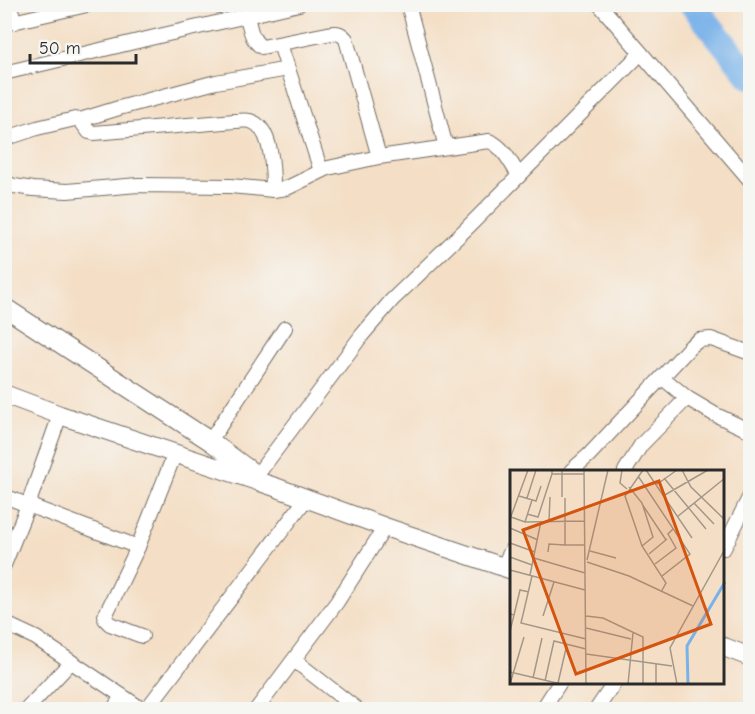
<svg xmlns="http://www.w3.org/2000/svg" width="755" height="714" viewBox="0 0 755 714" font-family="'Comic Neue',sans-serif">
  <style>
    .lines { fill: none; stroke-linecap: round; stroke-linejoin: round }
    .river { stroke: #79b2e9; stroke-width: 26 }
    .minor-casing { stroke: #716a61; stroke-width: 16 }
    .tertiary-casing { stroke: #716a61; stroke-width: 20 }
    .minor { stroke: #fff; stroke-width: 14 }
    .tertiary { stroke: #fff; stroke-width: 18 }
    .inset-river { fill: none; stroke: #79b2e9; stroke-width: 3 }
    .inset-road { fill: none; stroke: #a49788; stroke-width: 1.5 }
    .view { fill: #d5540f; fill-opacity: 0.15; stroke: #d5540f; stroke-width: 3 }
    .inset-edge { fill: none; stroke: #2b2b2b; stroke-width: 3 }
  </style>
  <rect width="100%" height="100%" fill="#f6f6f2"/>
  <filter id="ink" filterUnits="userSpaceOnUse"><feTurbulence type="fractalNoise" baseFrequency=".0167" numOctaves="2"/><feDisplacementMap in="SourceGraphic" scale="12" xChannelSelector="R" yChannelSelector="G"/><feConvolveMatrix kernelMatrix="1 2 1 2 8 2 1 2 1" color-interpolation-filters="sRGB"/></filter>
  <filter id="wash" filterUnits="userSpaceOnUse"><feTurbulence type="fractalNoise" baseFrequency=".008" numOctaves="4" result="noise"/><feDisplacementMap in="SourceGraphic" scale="24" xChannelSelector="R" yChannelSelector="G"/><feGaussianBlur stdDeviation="1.35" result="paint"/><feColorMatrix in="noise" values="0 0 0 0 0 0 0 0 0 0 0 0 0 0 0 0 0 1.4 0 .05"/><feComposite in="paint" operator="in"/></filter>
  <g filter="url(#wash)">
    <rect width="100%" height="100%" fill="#f4dfc6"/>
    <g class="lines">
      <polyline class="river" points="692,4 750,76"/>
    </g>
  </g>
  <g filter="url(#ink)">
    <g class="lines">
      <g class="minor-casing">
        <g id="minor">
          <polyline points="9,4 15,22"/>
          <polyline points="408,4 446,147"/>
          <polyline points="599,4 750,180"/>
          <path d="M247 16C250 27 251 41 262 47L327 34C335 32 340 32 346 39L379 157"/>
          <polyline points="4,24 91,4"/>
          <polyline points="280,44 321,171"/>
          <polyline points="4,73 159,36 299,4"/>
          <polyline points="80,120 119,108 216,82 288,69"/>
          <path d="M4 139 37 128 75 119 80 120 89 132 94 133 235 121C239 121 245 120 250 121 273 127 273 172 273 190"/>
          <path d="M4 182 14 186 33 189 67 191 138 185 230 186 273 190 287 188 328 168 379 157 489 141C503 146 511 163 519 176"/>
          <polyline points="663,378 687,398 714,414 750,431"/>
          <polyline points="210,441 285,328"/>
          <polyline points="571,471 589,455 691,346 699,340 711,339 750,353"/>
          <polyline points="625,471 641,445 687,398"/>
          <polyline points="257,475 362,335 392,300 467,228 641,53"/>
          <polyline points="4,496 138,547 175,453"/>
          <polyline points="138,547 105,616 105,619 110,624 142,636"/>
          <polyline points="724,548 750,496"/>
          <polyline points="4,565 28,505 60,415"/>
          <polyline points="503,567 512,549"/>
          <polyline points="4,623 36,638 143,710"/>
          <polyline points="294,660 358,710"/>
          <polyline points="26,710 71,662"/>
          <polyline points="113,710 122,696"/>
          <polyline points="146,710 306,499"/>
          <polyline points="256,710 337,602 385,527"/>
          <polyline points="542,710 560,682"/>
          <polyline points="596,710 615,682"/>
        </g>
      </g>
      <g class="tertiary-casing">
        <g id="tertiary">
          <polyline points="4,307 210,441 255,474"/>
          <polyline points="4,394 60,415 275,487 385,527 512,570"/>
          <polyline points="724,647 750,657"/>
        </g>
      </g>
      <use href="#minor" class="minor"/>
      <use href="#tertiary" class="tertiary"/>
    </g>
  </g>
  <g transform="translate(510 470)">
    <rect width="214" height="214" fill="#f4dfc6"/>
    <path class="inset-river" d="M178 214 177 176 215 112"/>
    <path class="inset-road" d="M42 0V4H74M52 0V27M74 0 76 214M112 0 110 13 117 19M133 0 115 26 132 76 156 113 151 122M136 0 182 68M172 0 181 17 215 50M128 6 180 84 152 106M154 8 196 59M146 15 167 0M119 17 132 33 143 67 132 76M9 26 26 31 31 16M153 26 198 0M17 28 26 0M55 28V75H75M184 33 204 54M132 34 156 70M17 44 28 47 42 4M1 47 15 52 74 51M167 47 215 8M0 49 18 0M39 51 40 27M15 52 22 30M0 58 28 70M0 73 25 82M80 81 106 88M38 82 39 74 55 75M139 84 157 69M0 87 22 95M24 88 75 103M77 90 98 0M77 92 119 106 183 136M145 94 166 78 158 64 163 59M0 100 75 120M20 105 31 51M22 106 11 153 76 169M0 144 4 145 0 161M4 145 10 120 19 122M33 146 44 112M76 146 93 148 133 167V214M76 158 121 169M76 184 162 196M0 202 51 214M23 208 32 168M35 211 44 171 76 179M48 213 57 174M0 214 14 167M118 214 123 163M146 214V194M167 214 160 178 215 79"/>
    <path class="view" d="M149 11 201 154 66 204 13 60Z"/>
    <rect width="214" height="214" class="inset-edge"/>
  </g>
  <rect width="755" height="714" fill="none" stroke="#f6f6f2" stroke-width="24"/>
  <path d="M30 54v9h106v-9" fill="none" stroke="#2b2b2b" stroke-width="3"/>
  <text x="39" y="54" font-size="18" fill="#2b2b2b" stroke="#f6f6f2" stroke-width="4.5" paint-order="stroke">50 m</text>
</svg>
